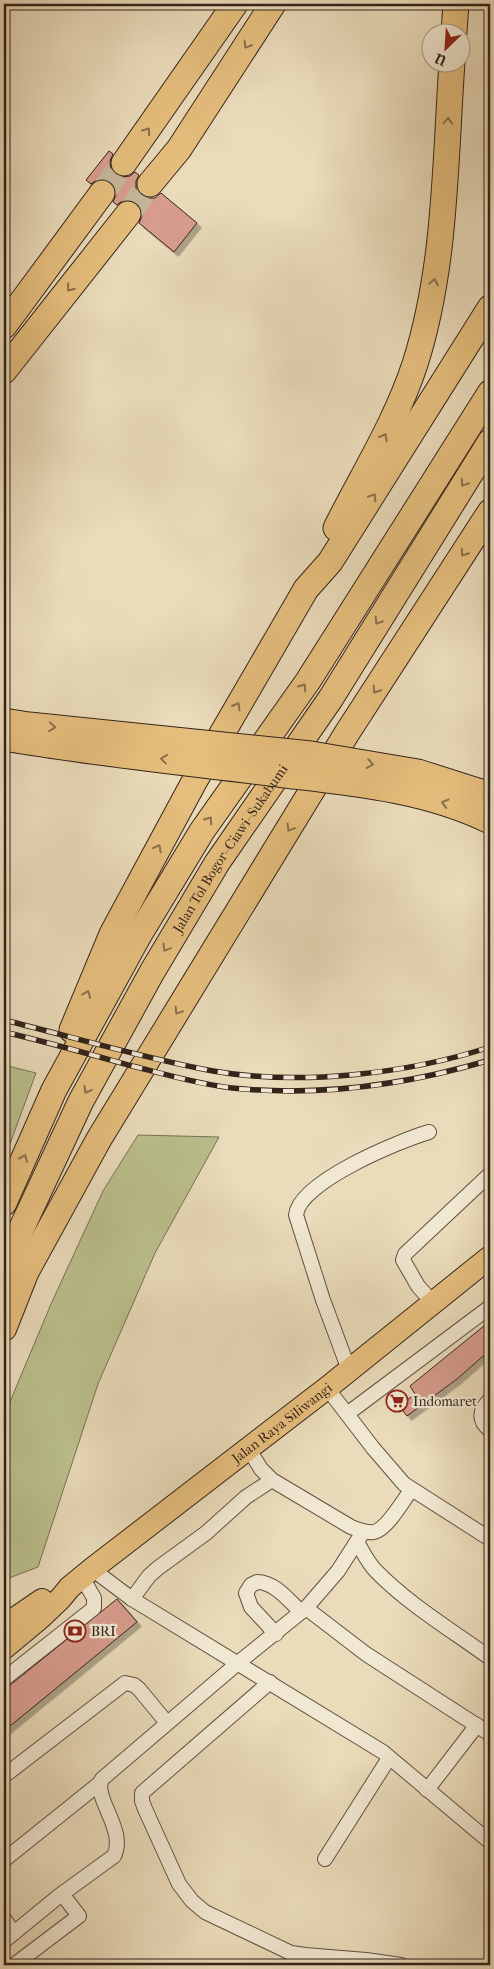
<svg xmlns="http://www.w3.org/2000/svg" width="494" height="1969" viewBox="0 0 494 1969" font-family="'IM FELL French Canon',serif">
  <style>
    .green { fill: #babf8d; stroke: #767154 }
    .building { fill: #d79c8d; stroke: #33231a; filter: url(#shadow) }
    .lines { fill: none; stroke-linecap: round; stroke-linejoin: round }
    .motorway-tunnel { stroke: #c5b69a; stroke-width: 25; stroke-dasharray: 25 12; stroke-linecap: butt }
    .minor-casing { stroke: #615142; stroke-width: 16 }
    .trunk-casing { stroke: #33231a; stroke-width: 24 }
    .motorway-casing { stroke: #33231a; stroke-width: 27 }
    .minor { stroke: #f1e8d2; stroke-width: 14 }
    .trunk { stroke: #e5be7d; stroke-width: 22 }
    .motorway { stroke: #e5be7d; stroke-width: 25 }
    .rail-casing { stroke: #33231a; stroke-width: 5.5 }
    .rail { stroke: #f1e8d2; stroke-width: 4; stroke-dasharray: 11; stroke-linecap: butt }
    .motorway-bridge-casing { stroke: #33231a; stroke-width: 27; stroke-linecap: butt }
    .motorway-bridge { stroke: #e5be7d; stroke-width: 25 }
    .oneway { stroke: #8c704c }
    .labels { text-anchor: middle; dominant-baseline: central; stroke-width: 4.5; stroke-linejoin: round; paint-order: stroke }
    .street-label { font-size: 14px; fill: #33231a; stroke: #f1e8d2 }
    .poi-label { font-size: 14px; fill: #33231a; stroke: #f1e8d2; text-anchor: start }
  </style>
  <defs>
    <filter id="shadow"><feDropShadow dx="4.5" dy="4.5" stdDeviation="0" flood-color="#0004"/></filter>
  </defs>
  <rect width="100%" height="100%" fill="#eadbba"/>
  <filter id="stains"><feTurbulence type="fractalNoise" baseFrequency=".004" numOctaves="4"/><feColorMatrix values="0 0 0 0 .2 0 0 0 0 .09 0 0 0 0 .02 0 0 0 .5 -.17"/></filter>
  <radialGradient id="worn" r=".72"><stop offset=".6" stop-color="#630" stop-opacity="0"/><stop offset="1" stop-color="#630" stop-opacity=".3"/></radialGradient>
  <g class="green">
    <polygon points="4,1065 36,1073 4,1160"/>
    <polygon points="138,1135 219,1137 155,1253 98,1384 38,1567 4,1580 4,1416 51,1304 103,1191"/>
  </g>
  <g class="building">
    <polygon points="109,151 113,154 110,161 111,169 115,174 123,177 130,176 135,172 139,175 136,181 136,189 141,195 148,198 155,198 161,193 197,223 174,252 139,223 142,216 141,209 137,203 130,200 122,201 117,205 113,202 116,195 115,188 111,182 103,179 97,180 91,184 86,180"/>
    <polygon points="490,1321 490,1350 457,1379 407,1416 399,1406 415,1394 410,1386"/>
    <polygon points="117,1599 137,1622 4,1731 4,1688 9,1686"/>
  </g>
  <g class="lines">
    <g class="motorway-tunnel">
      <polyline points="102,193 124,163"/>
      <polyline points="128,214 150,184"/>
    </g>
    <g class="minor-casing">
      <g id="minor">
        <polyline points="433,1303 418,1286 403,1260 405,1254 490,1174"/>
        <path d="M349 1370 323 1300 296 1215C299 1182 399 1141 429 1132"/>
        <polyline points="327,1388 373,1448 404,1484 490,1539"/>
        <path d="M490 1400C479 1410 478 1421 490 1430"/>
        <polyline points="347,1414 490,1307"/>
        <path d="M248 1448 261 1469 272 1480 351 1527C359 1530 366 1533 374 1532 387 1529 403 1501 411 1490"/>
        <path d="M357 1542C363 1552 368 1563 376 1571 408 1604 453 1631 490 1658"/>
        <polyline points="92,1569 132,1599 383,1752 490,1842"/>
        <polyline points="132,1599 149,1576 158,1568 206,1533 246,1497 272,1480"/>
        <polyline points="306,1608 366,1654 490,1734"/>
        <path d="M276 1634 251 1607 246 1593 251 1585 257 1582C275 1582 289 1601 301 1612"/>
        <polyline points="4,1679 94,1608 94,1598 82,1577"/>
        <polyline points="270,1682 142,1793 142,1801 145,1809 179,1884 192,1901 205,1912 291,1953 305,1955 366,1960 401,1965"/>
        <polyline points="4,1776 125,1683 134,1685 139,1689 167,1723"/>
        <polyline points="427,1790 477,1725"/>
        <polyline points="325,1859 389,1758"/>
        <polyline points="4,1860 100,1783"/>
        <polyline points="4,1919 14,1933"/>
        <path d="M4 1941 59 1896 114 1856C127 1830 92 1797 102 1779L238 1663 306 1608 338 1571 363 1532"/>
        <polyline points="14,1965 79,1916 62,1894"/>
      </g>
    </g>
    <g class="trunk-casing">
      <g id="trunk">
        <polyline points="4,1626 42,1600"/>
        <path id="s1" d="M4 1648 40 1618 60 1599 70 1587 92 1569 327 1388 490 1257"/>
      </g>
    </g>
    <g class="motorway-casing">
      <g id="motorway">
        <polyline points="454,32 456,4"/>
        <polyline points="124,163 235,4"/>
        <polyline points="150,184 179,149 273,4"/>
        <polyline points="4,326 102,193"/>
        <polyline points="4,371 128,214"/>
        <path d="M336 528C363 474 396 422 415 364 446 267 445 163 452 62"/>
        <polyline points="72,1030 112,934 194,782 306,589 330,562 490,308"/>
        <polyline points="4,1203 54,1090 139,935 202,831 308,681 490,393"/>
        <path id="s2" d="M4 1273 10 1253 81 1101 152 972 217 863 331 698 490 442"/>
        <polyline points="4,1328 26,1272 99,1139 347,733 490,512"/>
      </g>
    </g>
    <use href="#minor" class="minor"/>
    <use href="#trunk" class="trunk"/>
    <use href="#motorway" class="motorway"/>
    <g class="rail-casing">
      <g id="rail">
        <path d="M4 1020C73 1037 143 1058 213 1071 300 1086 407 1074 490 1047"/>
        <path d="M4 1032C47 1042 89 1054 132 1066 165 1074 198 1084 232 1088 320 1097 406 1085 490 1060"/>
      </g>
    </g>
    <use href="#rail" class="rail"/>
    <g class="motorway-bridge-casing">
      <g id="motorway-bridge">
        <polyline points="4,721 29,725 311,754 418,772 490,795"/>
        <path d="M4 738C97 754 191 763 285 775 354 783 427 790 490 821"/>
      </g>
    </g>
    <use href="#motorway-bridge" class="motorway-bridge"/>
  </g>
  <defs><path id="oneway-chevron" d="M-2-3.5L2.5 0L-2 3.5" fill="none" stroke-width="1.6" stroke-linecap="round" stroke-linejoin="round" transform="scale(1.25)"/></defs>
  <g class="oneway">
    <use href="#oneway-chevron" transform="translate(247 45) rotate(123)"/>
    <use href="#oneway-chevron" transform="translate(448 121) rotate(-86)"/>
    <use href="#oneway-chevron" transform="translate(147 131) rotate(-55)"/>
    <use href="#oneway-chevron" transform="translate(434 282) rotate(-80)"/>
    <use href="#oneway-chevron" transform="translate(70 288) rotate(129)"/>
    <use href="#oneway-chevron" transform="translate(384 437) rotate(-62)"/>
    <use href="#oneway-chevron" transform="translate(464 483) rotate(122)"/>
    <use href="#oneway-chevron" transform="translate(373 497) rotate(-58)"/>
    <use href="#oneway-chevron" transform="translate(464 553) rotate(123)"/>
    <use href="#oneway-chevron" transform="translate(378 621) rotate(122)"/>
    <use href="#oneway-chevron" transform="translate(303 687) rotate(-55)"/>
    <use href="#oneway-chevron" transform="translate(376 690) rotate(123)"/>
    <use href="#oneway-chevron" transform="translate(237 706) rotate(-60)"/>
    <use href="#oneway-chevron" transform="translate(52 727) rotate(6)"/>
    <use href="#oneway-chevron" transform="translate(164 759) rotate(-173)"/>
    <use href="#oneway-chevron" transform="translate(370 764) rotate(9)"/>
    <use href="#oneway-chevron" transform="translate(445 803) rotate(-164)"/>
    <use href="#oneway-chevron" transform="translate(209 820) rotate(-55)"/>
    <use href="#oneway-chevron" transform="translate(290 828) rotate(121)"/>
    <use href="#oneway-chevron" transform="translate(158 848) rotate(-62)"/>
    <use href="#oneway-chevron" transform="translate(166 948) rotate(121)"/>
    <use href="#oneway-chevron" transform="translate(87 994) rotate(-67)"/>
    <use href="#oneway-chevron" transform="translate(178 1011) rotate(122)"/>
    <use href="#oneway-chevron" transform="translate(87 1090) rotate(119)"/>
    <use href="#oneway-chevron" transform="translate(24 1158) rotate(-66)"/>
  </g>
  <defs>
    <g id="supermarket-ring" transform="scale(1.125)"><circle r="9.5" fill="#f1e8d2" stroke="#8f2418" stroke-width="1.5"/><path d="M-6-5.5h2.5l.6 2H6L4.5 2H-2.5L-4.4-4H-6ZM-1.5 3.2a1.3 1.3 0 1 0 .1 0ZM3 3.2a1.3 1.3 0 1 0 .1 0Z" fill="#8f2418"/></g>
    <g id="bank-ring" transform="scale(1.125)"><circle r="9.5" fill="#f1e8d2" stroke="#8f2418" stroke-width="1.5"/><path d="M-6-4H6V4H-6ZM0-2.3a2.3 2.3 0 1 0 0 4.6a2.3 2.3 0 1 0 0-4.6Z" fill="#8f2418"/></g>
  </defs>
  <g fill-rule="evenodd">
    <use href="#supermarket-ring" x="397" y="1401"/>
    <use href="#bank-ring" x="75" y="1631"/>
  </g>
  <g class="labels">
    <g class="street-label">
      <text stroke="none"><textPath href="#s2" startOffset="482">Jalan Tol Bogor–Ciawi–Sukabumi</textPath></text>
      <text stroke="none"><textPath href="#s1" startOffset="358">Jalan Raya Siliwangi</textPath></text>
    </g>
    <g class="poi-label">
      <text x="413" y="1401">Indomaret</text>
      <text x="91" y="1631">BRI</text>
    </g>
  </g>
  <rect width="494" height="1969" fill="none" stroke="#eadbba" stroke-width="20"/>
  <rect x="5" y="5" width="484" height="1959" fill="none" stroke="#33231a" stroke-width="2.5"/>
  <rect x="10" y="10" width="474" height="1949" fill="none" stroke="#33231a"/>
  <g transform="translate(446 48) rotate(205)"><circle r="24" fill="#f1e8d2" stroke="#a59988"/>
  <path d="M0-4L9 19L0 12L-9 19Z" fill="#8f2418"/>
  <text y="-8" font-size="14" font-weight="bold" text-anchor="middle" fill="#33231a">U</text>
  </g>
  <rect width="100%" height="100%" filter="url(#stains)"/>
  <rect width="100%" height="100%" fill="url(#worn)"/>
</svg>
